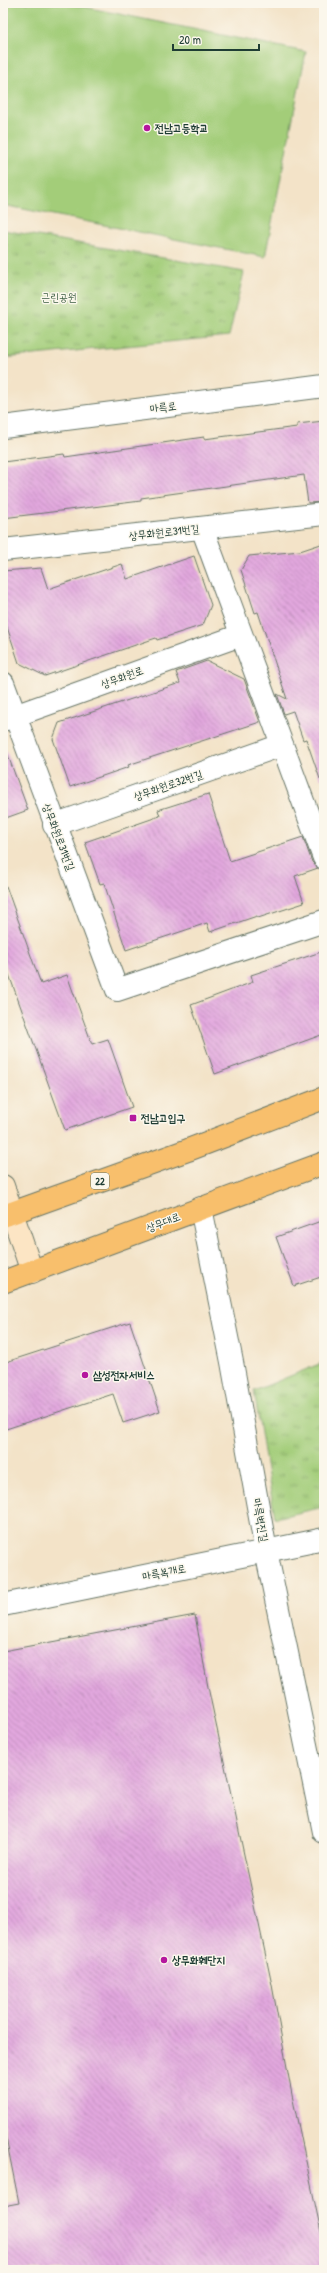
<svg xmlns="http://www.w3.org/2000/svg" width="327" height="2273" viewBox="0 0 327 2273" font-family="'Patrick Hand','Poor Story',sans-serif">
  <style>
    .grass { fill: url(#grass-tufts); stroke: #618556 }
    .pitch { fill: #a3cd79; stroke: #618556 }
    .building { fill: url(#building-back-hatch) }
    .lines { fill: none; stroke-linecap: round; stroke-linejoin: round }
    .street-casing { stroke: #697768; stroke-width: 24 }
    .secondary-casing { stroke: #697768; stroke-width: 24 }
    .primary-casing { stroke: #697768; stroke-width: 24 }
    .street { stroke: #fff; stroke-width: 22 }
    .secondary { stroke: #fce5c4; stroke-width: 22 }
    .primary { stroke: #f8bf6c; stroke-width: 22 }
    .poi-dot { fill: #b5179e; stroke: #fbf7ec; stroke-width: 1.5 }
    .labels { text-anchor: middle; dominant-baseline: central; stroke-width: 3; stroke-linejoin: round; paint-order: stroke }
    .shield { fill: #fbf7ec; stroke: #61756b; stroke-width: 1 }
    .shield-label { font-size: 10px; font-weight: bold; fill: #1f3d34 }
    .poi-label { font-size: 11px; font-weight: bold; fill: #1f3d34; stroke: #fbf7ec; text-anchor: start }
    .park-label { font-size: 11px; fill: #406145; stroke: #fbf7ec }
    .street-label { font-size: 11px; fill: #1f3d34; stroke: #fbf7ec }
  </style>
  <defs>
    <pattern id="grass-tufts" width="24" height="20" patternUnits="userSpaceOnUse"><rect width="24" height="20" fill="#a3cd79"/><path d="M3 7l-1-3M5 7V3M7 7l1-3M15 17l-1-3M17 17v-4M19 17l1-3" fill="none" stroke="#84a864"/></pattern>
    <pattern id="building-back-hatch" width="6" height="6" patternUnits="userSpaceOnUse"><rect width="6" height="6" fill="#e2a7de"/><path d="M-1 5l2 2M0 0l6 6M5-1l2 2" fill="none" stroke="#b789b5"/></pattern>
  </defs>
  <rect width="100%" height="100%" fill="#fbf7ec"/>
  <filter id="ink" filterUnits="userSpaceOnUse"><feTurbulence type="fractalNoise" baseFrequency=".025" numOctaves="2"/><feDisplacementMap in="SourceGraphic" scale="8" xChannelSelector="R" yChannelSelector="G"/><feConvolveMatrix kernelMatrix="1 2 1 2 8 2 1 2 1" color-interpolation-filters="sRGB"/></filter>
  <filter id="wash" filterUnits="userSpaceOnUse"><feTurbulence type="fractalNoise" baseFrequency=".012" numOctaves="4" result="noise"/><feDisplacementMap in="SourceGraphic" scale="16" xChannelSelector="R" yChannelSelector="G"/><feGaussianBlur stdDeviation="0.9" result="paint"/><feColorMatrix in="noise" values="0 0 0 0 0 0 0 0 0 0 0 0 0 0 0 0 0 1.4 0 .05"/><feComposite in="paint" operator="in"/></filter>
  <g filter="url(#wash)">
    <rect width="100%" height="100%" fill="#f3e3c8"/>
    <g class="grass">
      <polygon points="3,230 244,272 229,336 3,358"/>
      <polygon points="324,1362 324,1507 275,1518 254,1391"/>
    </g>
    <polygon class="pitch" points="3,3 65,3 306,52 265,257 3,205"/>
    <g id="blocks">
      <g class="building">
        <polygon points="324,421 324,502 308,503 304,475 141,498 141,501 3,518 3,462 64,454 65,457 204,437 204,439 297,427 297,424"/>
        <polygon points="324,543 324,779 320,779 306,739 303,740 293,711 284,714 277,694 287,699 258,612 255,613 241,570 249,556 300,551"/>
        <polygon points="194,556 211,605 203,625 157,640 156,638 45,676 19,663 3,615 3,571 41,568 48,589 122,564 127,579"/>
        <polygon points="207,661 244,679 260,722 128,765 129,767 70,787 53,739 59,723 180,683 176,672"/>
        <polygon points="6,750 28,810 3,819 3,751"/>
        <polygon points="208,794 230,861 303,837 312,862 318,868 295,876 304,903 258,918 257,916 210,932 207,923 126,950 104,883 100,884 85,842 160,816 158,810"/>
        <polygon points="6,886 41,984 67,975 92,1044 108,1039 132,1107 65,1130 3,958 3,887"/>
        <polygon points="324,951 324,1034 215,1074 191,1005 253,982 251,975"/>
        <polygon points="324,1220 324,1276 294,1286 276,1237"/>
        <polygon points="130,1322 160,1411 123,1423 113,1394 3,1430 3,1363"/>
        <polygon points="195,1615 208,1687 272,1985 292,2095 324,2246 324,2270 3,2270 3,2206 19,2203 3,2123 3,1651"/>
      </g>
    </g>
  </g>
  <g filter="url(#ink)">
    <use href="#blocks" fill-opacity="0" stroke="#697768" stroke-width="1"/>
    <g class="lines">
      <g class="street-casing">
        <g id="street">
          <polyline points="3,427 324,386"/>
          <polyline points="202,528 324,858"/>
          <polyline points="3,550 324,514"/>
          <polyline points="3,683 117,990 324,921"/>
          <polyline points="3,720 241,635"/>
          <polyline points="54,825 282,745"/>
          <polyline points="201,1208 232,1362 266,1551 324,1832"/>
          <polyline points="3,1605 324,1539"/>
        </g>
      </g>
      <g class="secondary-casing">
        <polyline id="secondary" points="3,1186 32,1272"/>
      </g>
      <g class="primary-casing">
        <g id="primary">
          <polyline points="3,1216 188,1150 324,1098"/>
          <polyline points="3,1282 324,1163"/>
        </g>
      </g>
      <use href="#street" class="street"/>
      <use href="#secondary" class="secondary"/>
      <use href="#primary" class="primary"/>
    </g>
  </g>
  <g class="poi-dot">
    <circle cx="147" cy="128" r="4"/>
    <rect x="129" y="1114" width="8" height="8" rx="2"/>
    <circle cx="85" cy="1375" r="4"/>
    <circle cx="164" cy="1960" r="4"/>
  </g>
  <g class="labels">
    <rect class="shield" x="91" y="1173" width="18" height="16" rx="3"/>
    <g class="shield-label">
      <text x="100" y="1181">22</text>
    </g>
    <g class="poi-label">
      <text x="155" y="128">전남고등학교</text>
      <text x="141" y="1118">전남고입구</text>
      <text x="93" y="1375">삼성전자서비스</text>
      <text x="172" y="1960">상무화훼단지</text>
    </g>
    <g class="park-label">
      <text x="59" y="297">근린공원</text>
    </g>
    <g class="street-label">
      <text transform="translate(163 407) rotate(-7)">마륵로</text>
      <text transform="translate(164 532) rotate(-6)">상무화원로31번길</text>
      <text transform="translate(122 677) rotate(-20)">상무화원로</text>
      <text transform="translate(168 785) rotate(-19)">상무화원로32번길</text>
      <text transform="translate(59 837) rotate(69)">상무화원로31번길</text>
      <text transform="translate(163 1222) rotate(-21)">상무대로</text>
      <text transform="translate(261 1520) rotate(80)">마륵벽진길</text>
      <text transform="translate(164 1572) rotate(-11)">마륵복개로</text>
    </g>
  </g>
  <rect width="327" height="2273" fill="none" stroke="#fbf7ec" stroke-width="16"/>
  <path d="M173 44v6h86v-6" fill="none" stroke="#1f3d34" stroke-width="2"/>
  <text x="179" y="44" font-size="12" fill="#1f3d34" stroke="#fbf7ec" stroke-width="3" paint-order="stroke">20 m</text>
</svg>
